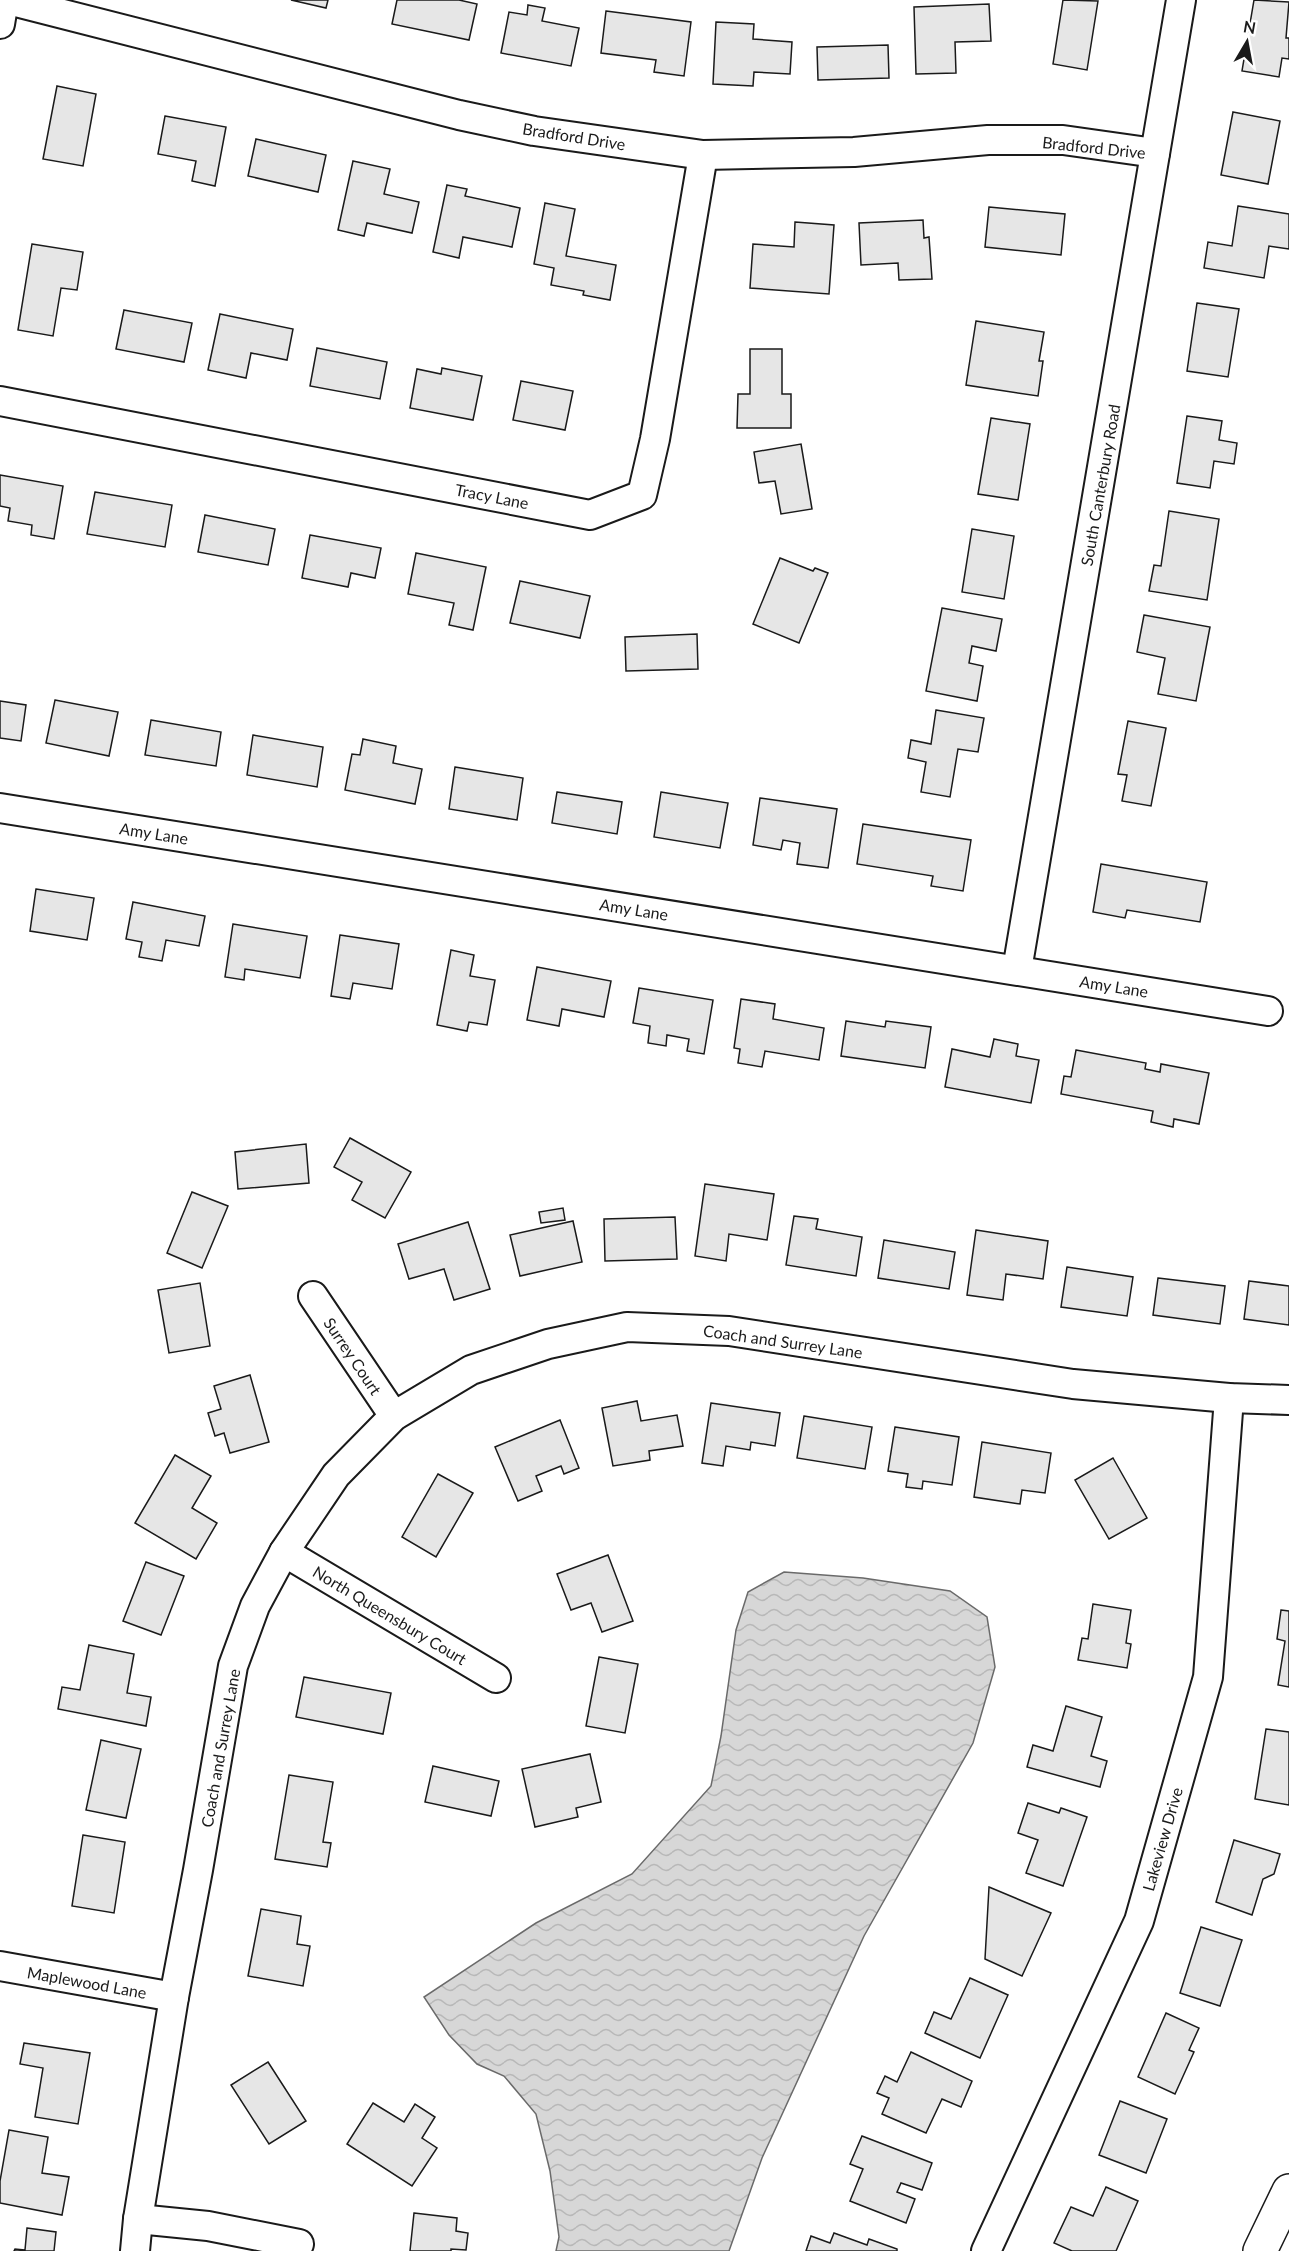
<svg xmlns="http://www.w3.org/2000/svg" width="1289" height="2251" viewBox="0 0 1289 2251" font-family="Lato,sans-serif">
  <style>
    .water { fill: url(#water-waves); stroke: #6a6a6a; stroke-width: 1.5 }
    .building { fill: #e6e6e6; stroke: #1a1a1a; stroke-width: 1.5 }
    .lines { fill: none; stroke-linecap: round; stroke-linejoin: round }
    .minor-casing { stroke: #1a1a1a; stroke-width: 32 }
    .major-casing { stroke: #1a1a1a; stroke-width: 36 }
    .minor { stroke: #fff; stroke-width: 28 }
    .major { stroke: #fff; stroke-width: 33 }
    .labels { text-anchor: middle; dominant-baseline: central; stroke-width: 4.5; stroke-linejoin: round; paint-order: stroke }
    .street-label { font-size: 16px; fill: #1a1a1a; stroke: #fff }
  </style>
  <defs>
    <pattern id="water-waves" width="16" height="10" patternUnits="userSpaceOnUse" patternTransform="scale(1.5)"><rect width="16" height="10" fill="#d7d7d7"/><path d="M0 5q4-4 8 0t8 0" fill="none" stroke="#b8b8b8"/></pattern>
  </defs>
  <rect width="100%" height="100%" fill="#fff"/>
  <polygon class="water" points="784,1572 863,1578 950,1591 987,1617 995,1667 973,1743 864,1936 762,2158 729,2251 556,2251 559,2237 550,2171 536,2114 504,2076 477,2064 449,2035 424,1997 536,1923 632,1874 711,1786 721,1736 736,1630 748,1592"/>
  <g class="building">
    <polygon points="291,0 328,0 326,8"/>
    <polygon points="397,0 459,0 477,4 469,40 392,24"/>
    <polygon points="1063,0 1098,1 1087,70 1053,64"/>
    <polygon points="1254,0 1289,2 1286,38 1289,38 1289,59 1282,58 1279,77 1242,71"/>
    <polygon points="989,4 991,41 955,42 956,73 916,74 914,7"/>
    <polygon points="528,5 545,8 542,21 579,28 571,66 501,53 509,12 527,15"/>
    <polygon points="606,11 691,22 684,76 654,72 656,60 601,53"/>
    <polygon points="716,22 754,24 753,39 792,42 790,74 754,72 753,86 713,84"/>
    <polygon points="888,45 889,78 818,80 817,47"/>
    <polygon points="57,86 96,94 83,166 43,159"/>
    <polygon points="1233,112 1280,121 1268,184 1221,175"/>
    <polygon points="165,116 226,127 215,186 192,181 196,161 158,154"/>
    <polygon points="256,139 326,155 318,192 248,176"/>
    <polygon points="353,161 390,169 384,194 419,202 412,233 367,223 364,236 338,230"/>
    <polygon points="447,185 467,189 465,196 520,208 512,247 463,237 459,258 433,252"/>
    <polygon points="545,203 575,209 566,256 616,265 610,300 583,295 584,291 551,285 554,268 534,264"/>
    <polygon points="1238,206 1289,214 1289,249 1269,246 1264,278 1204,268 1208,242 1232,246"/>
    <polygon points="989,207 1065,214 1061,255 985,247"/>
    <polygon points="923,220 924,238 929,237 932,279 899,280 898,263 861,265 859,223"/>
    <polygon points="795,222 834,225 829,294 750,288 753,244 794,247"/>
    <polygon points="32,244 83,252 77,290 61,288 53,336 18,330"/>
    <polygon points="1197,303 1239,309 1228,377 1187,371"/>
    <polygon points="124,310 192,323 184,362 116,349"/>
    <polygon points="220,314 293,329 287,360 251,353 246,378 208,370"/>
    <polygon points="976,321 1044,332 1039,361 1043,361 1038,396 966,385"/>
    <polygon points="317,348 387,362 380,399 310,386"/>
    <polygon points="750,349 782,349 782,394 791,394 791,428 737,428 738,394 750,394"/>
    <polygon points="442,368 482,376 473,420 410,408 417,369 441,374"/>
    <polygon points="521,381 573,391 565,430 513,420"/>
    <polygon points="1187,416 1222,421 1219,440 1237,443 1234,464 1214,461 1210,488 1177,483"/>
    <polygon points="991,418 1030,424 1018,500 978,494"/>
    <polygon points="801,444 812,509 781,514 775,481 759,483 754,452"/>
    <polygon points="0,475 63,486 54,539 31,535 32,525 8,521 10,508 0,506"/>
    <polygon points="95,492 172,505 165,547 87,534"/>
    <polygon points="1169,511 1219,519 1207,600 1149,591 1154,565 1161,566"/>
    <polygon points="205,515 275,529 268,565 198,552"/>
    <polygon points="972,529 1014,536 1004,599 962,592"/>
    <polygon points="310,535 381,548 375,578 351,573 348,587 302,578"/>
    <polygon points="416,553 486,567 473,630 449,625 454,603 408,594"/>
    <polygon points="780,558 813,571 815,568 828,573 799,643 753,624"/>
    <polygon points="520,581 590,596 580,638 510,623"/>
    <polygon points="942,608 1002,619 996,651 972,646 969,663 983,666 977,701 926,691"/>
    <polygon points="1144,615 1210,627 1196,701 1158,694 1165,658 1137,652"/>
    <polygon points="697,634 698,669 626,671 625,637"/>
    <polygon points="55,700 118,712 109,756 46,743"/>
    <polygon points="0,701 26,705 21,741 0,738"/>
    <polygon points="936,710 984,718 978,752 958,749 950,797 921,792 926,762 908,758 911,740 931,744"/>
    <polygon points="151,720 221,732 216,766 145,755"/>
    <polygon points="1128,721 1166,728 1151,806 1122,801 1127,775 1118,774"/>
    <polygon points="253,735 323,747 317,787 247,775"/>
    <polygon points="363,739 396,746 393,763 422,769 415,804 345,790 352,754 360,755"/>
    <polygon points="455,767 523,778 517,820 449,809"/>
    <polygon points="557,792 622,802 617,834 552,823"/>
    <polygon points="661,792 728,803 720,848 654,837"/>
    <polygon points="760,798 837,809 828,868 797,864 800,843 783,840 781,850 753,845"/>
    <polygon points="863,824 971,840 963,891 931,886 933,876 857,864"/>
    <polygon points="1101,864 1207,882 1200,922 1127,910 1125,918 1093,912"/>
    <polygon points="36,889 94,898 87,940 30,931"/>
    <polygon points="133,902 205,916 199,946 166,940 162,961 139,957 142,942 126,939"/>
    <polygon points="233,924 307,936 300,978 245,969 244,980 225,977"/>
    <polygon points="340,935 399,944 392,989 353,983 350,999 331,996"/>
    <polygon points="451,950 474,955 470,976 495,980 487,1025 469,1022 467,1031 437,1025"/>
    <polygon points="537,967 611,981 604,1017 562,1009 559,1026 527,1020"/>
    <polygon points="639,988 713,1000 704,1054 687,1051 689,1039 667,1035 666,1046 648,1043 650,1026 633,1023"/>
    <polygon points="741,999 775,1004 773,1019 824,1028 819,1060 765,1051 762,1067 738,1063 740,1049 734,1048"/>
    <polygon points="846,1021 885,1027 886,1021 931,1027 925,1068 841,1056"/>
    <polygon points="994,1039 1018,1044 1016,1056 1039,1060 1031,1103 945,1087 952,1049 990,1057"/>
    <polygon points="1076,1050 1146,1063 1145,1069 1160,1072 1161,1064 1209,1073 1199,1124 1174,1119 1173,1127 1151,1122 1153,1111 1061,1094 1064,1076 1071,1077"/>
    <polygon points="350,1138 411,1172 385,1218 352,1200 362,1182 334,1167"/>
    <polygon points="306,1144 309,1183 238,1189 235,1152"/>
    <polygon points="705,1184 774,1194 767,1240 729,1234 726,1261 695,1256"/>
    <polygon points="192,1192 228,1206 202,1268 167,1253"/>
    <polygon points="563,1208 565,1220 541,1223 539,1212"/>
    <polygon points="794,1216 818,1219 816,1229 862,1237 856,1276 786,1265"/>
    <polygon points="675,1217 677,1259 605,1261 604,1219"/>
    <polygon points="573,1221 582,1262 520,1276 510,1235"/>
    <polygon points="468,1222 490,1289 454,1300 444,1269 409,1279 398,1244"/>
    <polygon points="976,1230 1048,1241 1043,1279 1006,1274 1003,1300 967,1295"/>
    <polygon points="884,1240 955,1252 949,1289 878,1278"/>
    <polygon points="1067,1267 1133,1277 1127,1316 1061,1307"/>
    <polygon points="1158,1278 1225,1286 1220,1324 1153,1315"/>
    <polygon points="1249,1281 1289,1286 1289,1325 1244,1319"/>
    <polygon points="200,1283 210,1346 169,1353 158,1290"/>
    <polygon points="250,1375 269,1442 230,1453 224,1433 215,1436 208,1413 221,1409 214,1386"/>
    <polygon points="637,1401 641,1421 677,1415 683,1446 649,1451 650,1460 613,1466 602,1408"/>
    <polygon points="711,1403 780,1413 775,1446 751,1442 750,1450 726,1446 723,1466 702,1463"/>
    <polygon points="804,1416 872,1427 865,1469 797,1458"/>
    <polygon points="560,1420 579,1468 564,1474 561,1466 536,1476 542,1491 518,1501 495,1447"/>
    <polygon points="895,1427 959,1437 952,1485 923,1481 922,1489 906,1487 908,1474 888,1471"/>
    <polygon points="982,1442 1051,1453 1045,1493 1022,1490 1020,1504 974,1497"/>
    <polygon points="175,1455 211,1476 192,1508 217,1523 196,1559 135,1523"/>
    <polygon points="1113,1458 1147,1518 1109,1539 1075,1480"/>
    <polygon points="438,1474 473,1493 436,1557 402,1537"/>
    <polygon points="608,1555 633,1621 602,1632 591,1603 571,1610 557,1574"/>
    <polygon points="146,1562 184,1576 161,1635 123,1621"/>
    <polygon points="1093,1604 1131,1610 1126,1643 1131,1644 1127,1668 1078,1660 1082,1638 1088,1639"/>
    <polygon points="1281,1610 1289,1611 1289,1687 1278,1685 1285,1641 1277,1639"/>
    <polygon points="89,1645 134,1654 127,1693 151,1697 146,1726 58,1709 62,1687 80,1690"/>
    <polygon points="599,1657 638,1664 625,1733 586,1726"/>
    <polygon points="304,1677 391,1693 383,1734 296,1717"/>
    <polygon points="1066,1706 1102,1717 1091,1756 1107,1761 1100,1787 1027,1767 1033,1745 1053,1751"/>
    <polygon points="1266,1729 1289,1732 1289,1805 1255,1799"/>
    <polygon points="101,1740 141,1749 126,1818 86,1810"/>
    <polygon points="590,1754 601,1802 576,1808 578,1817 535,1827 522,1769"/>
    <polygon points="433,1766 499,1781 491,1816 425,1802"/>
    <polygon points="289,1775 333,1782 323,1842 331,1843 327,1867 275,1859"/>
    <polygon points="1028,1803 1059,1813 1061,1808 1087,1817 1063,1886 1026,1873 1038,1840 1018,1833"/>
    <polygon points="83,1835 125,1842 114,1913 72,1906"/>
    <polygon points="1234,1840 1280,1854 1274,1874 1263,1879 1252,1915 1216,1902"/>
    <polygon points="989,1887 1051,1913 1022,1976 985,1959"/>
    <polygon points="261,1909 301,1916 297,1944 310,1946 303,1986 248,1976"/>
    <polygon points="1201,1927 1242,1940 1220,2006 1180,1993"/>
    <polygon points="970,1978 1008,1995 980,2058 925,2033 934,2012 951,2019"/>
    <polygon points="1166,2013 1199,2028 1189,2050 1194,2052 1175,2094 1138,2077"/>
    <polygon points="24,2043 90,2053 78,2124 35,2117 43,2068 20,2064"/>
    <polygon points="911,2052 972,2081 961,2107 942,2099 926,2133 882,2114 889,2098 877,2093 885,2076 897,2082"/>
    <polygon points="268,2062 306,2121 269,2144 231,2085"/>
    <polygon points="1120,2101 1167,2119 1146,2173 1099,2155"/>
    <polygon points="373,2103 404,2122 415,2104 435,2117 422,2138 437,2148 412,2186 347,2144"/>
    <polygon points="9,2130 48,2137 42,2173 69,2177 62,2215 0,2203 0,2181"/>
    <polygon points="862,2136 932,2163 922,2190 901,2183 897,2192 915,2199 906,2223 850,2201 863,2169 850,2164"/>
    <polygon points="1106,2187 1138,2201 1116,2251 1072,2251 1054,2243 1071,2207 1093,2216"/>
    <polygon points="414,2213 457,2218 456,2231 468,2233 466,2250 451,2249 451,2251 410,2251"/>
    <polygon points="27,2228 56,2232 54,2251 14,2251 15,2249 25,2250"/>
    <polygon points="834,2233 867,2245 869,2239 897,2249 897,2251 806,2251 811,2236 830,2243"/>
  </g>
  <g class="lines">
    <g class="minor-casing">
      <g id="minor">
        <polyline points="8,0 459,115 534,131 703,155 854,152 988,140 1063,140 1155,153"/>
        <polyline points="0,24 4,0"/>
        <polyline points="0,401 590,515 642,495 655,439 703,155"/>
        <polyline points="0,808 1268,1011"/>
        <polyline points="1017,970 1181,0"/>
        <polyline points="313,1296 394,1416"/>
        <polyline points="284,1552 496,1678"/>
        <polyline points="0,1966 174,1997"/>
        <polyline points="138,2219 208,2226 299,2244"/>
        <polyline points="135,2251 138,2219 174,1997 198,1870 233,1666 255,1606 284,1552 336,1475 394,1416 471,1370 548,1344 627,1327 729,1331 1073,1384 1229,1398 1289,1400"/>
        <polyline points="986,2251 1139,1921 1208,1677 1229,1398"/>
      </g>
    </g>
    <g class="major-casing">
      <polyline id="major" points="1260,2251 1289,2191"/>
    </g>
    <use href="#minor" class="minor"/>
    <use href="#major" class="major"/>
  </g>
  <g class="labels">
    <g class="street-label">
      <text transform="translate(574 136) rotate(9)">Bradford Drive</text>
      <text transform="translate(1094 147) rotate(6)">Bradford Drive</text>
      <text transform="translate(1100 485) rotate(-80)">South Canterbury Road</text>
      <text transform="translate(492 496) rotate(11)">Tracy Lane</text>
      <text transform="translate(154 833) rotate(9)">Amy Lane</text>
      <text transform="translate(634 909) rotate(9)">Amy Lane</text>
      <text transform="translate(1114 986) rotate(9)">Amy Lane</text>
      <text transform="translate(783 1341) rotate(8)">Coach and Surrey Lane</text>
      <text transform="translate(353 1356) rotate(56)">Surrey Court</text>
      <text transform="translate(390 1615) rotate(31)">North Queensbury Court</text>
      <text transform="translate(220 1748) rotate(-80)">Coach and Surrey Lane</text>
      <text transform="translate(1162 1839) rotate(-74)">Lakeview Drive</text>
      <text transform="translate(87 1982) rotate(10)">Maplewood Lane</text>
    </g>
  </g>
  <g transform="translate(1247 42) rotate(10)" stroke="#ffffff" stroke-width="4.5" paint-order="stroke">
  <path d="M0-4.5L10 22L0 15L-10 22Z" fill="#1a1a1a"/>
  <text y="-9" font-size="16" font-weight="bold" text-anchor="middle" fill="#1a1a1a">N</text>
  </g>
</svg>
